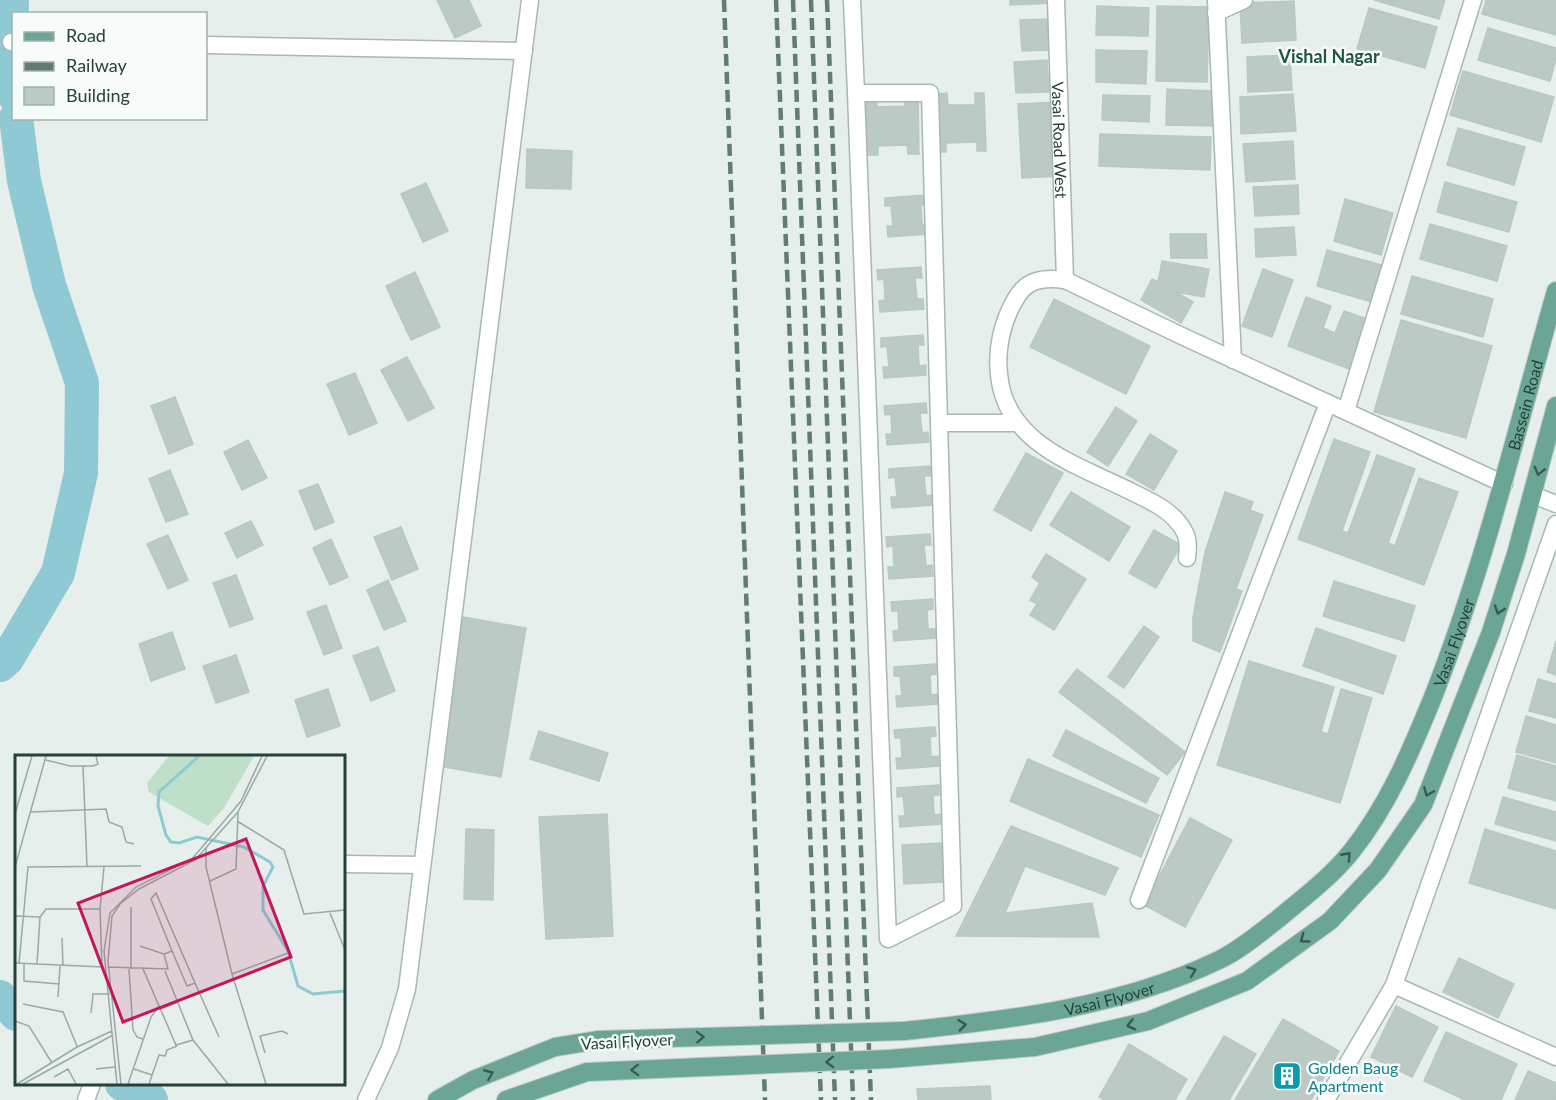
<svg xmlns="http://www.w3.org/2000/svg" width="1556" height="1100" viewBox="0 0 1556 1100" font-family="Lato,sans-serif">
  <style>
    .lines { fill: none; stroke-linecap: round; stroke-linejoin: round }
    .river { stroke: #8ec9d4; stroke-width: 34 }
    .building { fill: #bbcac4; stroke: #b8c9c2; stroke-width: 1.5 }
    .street-casing { stroke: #a8b8b2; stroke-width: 19 }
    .primary-casing { stroke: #c2cac8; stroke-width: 20 }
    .street { stroke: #fff; stroke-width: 16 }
    .primary { stroke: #6aa596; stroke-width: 18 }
    .rail { stroke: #5f7d75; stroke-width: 4.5; stroke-dasharray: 12 6; stroke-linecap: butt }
    .primary-bridge-casing { stroke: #c2cac8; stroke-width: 20; stroke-linecap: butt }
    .primary-bridge { stroke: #6aa596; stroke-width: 18 }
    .oneway { stroke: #365b51 }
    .labels { text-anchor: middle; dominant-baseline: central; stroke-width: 5; stroke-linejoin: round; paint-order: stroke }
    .street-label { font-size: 16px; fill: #24423a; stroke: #f7fbf9 }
    .culture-label { font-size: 16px; fill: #0d838f; stroke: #f7fbf9; text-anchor: start }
    .neighbourhood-label { font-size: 18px; font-weight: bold; fill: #1f5548; stroke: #f7fbf9 }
    .inset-river { fill: none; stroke: #8ec9d4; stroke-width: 3 }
    .inset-road { fill: none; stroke: #98aaa4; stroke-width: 1.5 }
    .view { fill: #c2185b; fill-opacity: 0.15; stroke: #c2185b; stroke-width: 3 }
    .inset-edge { fill: none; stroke: #24423a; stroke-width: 3 }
  </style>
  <rect width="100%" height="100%" fill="#e6efeb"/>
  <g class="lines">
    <g class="river">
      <polyline points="12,0 10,62 14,95"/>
      <polyline points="0,665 7,659 58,573 81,473 82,383 49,285 24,181 16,118"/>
      <polyline points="0,997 16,1014"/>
      <polyline points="122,1084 151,1100"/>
    </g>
  </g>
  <g class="building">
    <polygon points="437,0 469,0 481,26 455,38"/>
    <polygon points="1010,0 1053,0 1053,3 1010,5"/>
    <polygon points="1374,0 1445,0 1439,19"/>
    <polygon points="1486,0 1556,0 1556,35 1482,14"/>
    <polygon points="1294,1 1296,40 1242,43 1240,3"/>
    <polygon points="1097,6 1149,8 1148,36 1096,35"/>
    <polygon points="1157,6 1209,7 1207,82 1156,81"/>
    <polygon points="1369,8 1437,27 1425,68 1357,49"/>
    <polygon points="1050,19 1052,50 1022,51 1020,20"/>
    <polygon points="1488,28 1556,48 1556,59 1550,81 1478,60"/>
    <polygon points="1096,50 1147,51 1146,84 1096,82"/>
    <polygon points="1290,55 1292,90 1248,92 1247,57"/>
    <polygon points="1047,60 1049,92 1016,93 1014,62"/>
    <polygon points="1463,71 1554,97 1541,142 1450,115"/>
    <polygon points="1167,89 1213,91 1212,126 1166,125"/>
    <polygon points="947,93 948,105 975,105 975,93 984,93 986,151 977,151 977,142 946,143 946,152 935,152 933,94"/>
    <polygon points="1293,94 1296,131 1241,134 1240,97"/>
    <polygon points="1103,95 1150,96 1149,122 1102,120"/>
    <polygon points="905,97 918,97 919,154 908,154 907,145 878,146 878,155 867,155 866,98 877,98 877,107 905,106"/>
    <polygon points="1056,102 1060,176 1022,178 1018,104"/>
    <polygon points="1458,128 1525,147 1514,185 1447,165"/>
    <polygon points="1100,134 1211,137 1210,170 1099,166"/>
    <polygon points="1293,141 1295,179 1246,182 1243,144"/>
    <polygon points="527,149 572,151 571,189 526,188"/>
    <polygon points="1445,182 1517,202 1509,232 1437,212"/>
    <polygon points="426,183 448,231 423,242 401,194"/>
    <polygon points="1298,185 1299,214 1255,216 1253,187"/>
    <polygon points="926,195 927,205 921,205 922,225 929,224 929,234 888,237 887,226 893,226 891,206 885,206 885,198"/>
    <polygon points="1345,199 1393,213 1381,255 1334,241"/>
    <polygon points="1430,224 1507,246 1497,281 1420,259"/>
    <polygon points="1294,227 1296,255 1256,257 1255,229"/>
    <polygon points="1170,234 1206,234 1207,258 1171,258"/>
    <polygon points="1327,250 1382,265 1372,302 1317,286"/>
    <polygon points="1162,261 1209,269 1204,297 1176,292 1193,302 1181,323 1141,300 1152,279 1158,282"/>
    <polygon points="921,267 922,278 915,278 917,299 923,299 924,309 880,312 879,301 885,300 884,279 878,280 877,270"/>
    <polygon points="1263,269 1293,280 1272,337 1242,326"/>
    <polygon points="415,272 440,327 411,340 386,286"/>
    <polygon points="1412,276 1493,299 1483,337 1401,314"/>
    <polygon points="1306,297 1331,306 1323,328 1335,333 1344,311 1370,320 1352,370 1288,346"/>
    <polygon points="1054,299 1150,346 1126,394 1030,347"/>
    <polygon points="1401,320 1492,346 1466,438 1374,412"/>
    <polygon points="923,335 924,345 918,345 919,366 926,365 926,375 884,378 883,367 889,367 887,346 881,347 881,338"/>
    <polygon points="407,357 434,408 408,421 381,370"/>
    <polygon points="355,373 377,423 349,435 327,384"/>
    <polygon points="175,397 193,444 169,454 151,406"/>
    <polygon points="926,403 927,413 920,413 922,433 928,432 929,442 887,445 886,434 892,434 891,414 885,415 884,406"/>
    <polygon points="1116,407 1137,421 1108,466 1087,452"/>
    <polygon points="1150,434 1177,451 1154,490 1126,474"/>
    <polygon points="1334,439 1370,452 1342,531 1348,533 1377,455 1415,469 1388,543 1395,546 1419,478 1458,492 1424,585 1298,539"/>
    <polygon points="248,440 267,478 242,490 224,452"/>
    <polygon points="1026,453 1063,473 1031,531 994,510"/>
    <polygon points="930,466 931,476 924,476 926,496 932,495 933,505 892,508 891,497 897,497 895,477 889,478 889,469"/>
    <polygon points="170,470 188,514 166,522 149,479"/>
    <polygon points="318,484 334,522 315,530 299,491"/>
    <polygon points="1071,492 1130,527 1109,561 1050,525"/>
    <polygon points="1225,492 1253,502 1250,510 1263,515 1236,589 1242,591 1220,652 1193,641 1193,617 1205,552"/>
    <polygon points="251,521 263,545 237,558 225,533"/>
    <polygon points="401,527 418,569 392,580 374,537"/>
    <polygon points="1154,530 1181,545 1156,588 1129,573"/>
    <polygon points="930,534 931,545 924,545 926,566 932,565 933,576 889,579 888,567 894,567 893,546 887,547 886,537"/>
    <polygon points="168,535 188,580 168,589 147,544"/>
    <polygon points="331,539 348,577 330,585 313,548"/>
    <polygon points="1046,554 1086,579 1054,630 1030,615 1037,604 1030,600 1040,583 1032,577"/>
    <polygon points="236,575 253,619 230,627 213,583"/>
    <polygon points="388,580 406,621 384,630 367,590"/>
    <polygon points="1334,581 1415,606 1404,641 1323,616"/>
    <polygon points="933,599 933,609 927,610 928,629 935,629 936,638 894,641 893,631 899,630 898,611 892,611 891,602"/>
    <polygon points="326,605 342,648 324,655 307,612"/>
    <polygon points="463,617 526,628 501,777 438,766"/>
    <polygon points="1144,626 1159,637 1124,688 1108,677"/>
    <polygon points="1316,628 1396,656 1383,694 1303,666"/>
    <polygon points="172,632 185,669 151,681 139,644"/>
    <polygon points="1556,641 1556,675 1547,672"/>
    <polygon points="378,647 395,691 371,701 353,656"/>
    <polygon points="236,655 249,692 216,703 203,666"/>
    <polygon points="1249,661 1334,687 1321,732 1328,734 1341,689 1372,698 1340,803 1217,765"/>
    <polygon points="936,664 936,674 930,675 931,695 938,694 938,704 897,707 896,696 902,696 900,676 894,676 894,667"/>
    <polygon points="1077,669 1185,752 1167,775 1059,692"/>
    <polygon points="1538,679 1556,684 1556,718 1529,711"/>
    <polygon points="328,689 340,726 307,737 295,700"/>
    <polygon points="1526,716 1556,725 1556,763 1516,752"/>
    <polygon points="935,727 936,736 930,737 931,757 938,756 939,766 897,769 896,758 902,758 901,738 895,738 894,730"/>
    <polygon points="1066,730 1159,778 1146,803 1053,756"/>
    <polygon points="539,731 608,753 599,781 530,759"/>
    <polygon points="1517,755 1556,766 1556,801 1508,788"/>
    <polygon points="1028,759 1159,815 1141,857 1010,801"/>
    <polygon points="939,785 939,795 933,795 934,815 941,814 941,824 900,827 899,816 905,816 903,796 897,797 897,788"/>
    <polygon points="1503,797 1556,812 1556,841 1495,824"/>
    <polygon points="607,814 613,936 546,939 539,817"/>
    <polygon points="1190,818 1232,840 1185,927 1144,905"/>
    <polygon points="1011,826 1118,868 1105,895 1025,866 1005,913 1092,903 1099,937 956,936"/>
    <polygon points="466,829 494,830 493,900 464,899"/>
    <polygon points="1485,829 1556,851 1556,909 1469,883"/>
    <polygon points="941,843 944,882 904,884 902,845"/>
    <polygon points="1459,958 1514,984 1498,1018 1443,992"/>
    <polygon points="1396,1006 1438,1027 1412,1077 1371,1057"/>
    <polygon points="1283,1019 1339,1051 1311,1100 1235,1100"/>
    <polygon points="1446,1032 1517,1064 1501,1100 1465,1100 1424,1081"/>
    <polygon points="1224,1036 1256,1054 1229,1100 1186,1100"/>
    <polygon points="1129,1044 1187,1079 1175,1100 1104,1100 1099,1097"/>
    <polygon points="1528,1071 1556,1083 1556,1100 1515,1100"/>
    <polygon points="990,1086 991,1100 918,1100 917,1089"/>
  </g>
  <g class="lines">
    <g class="street-casing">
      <g id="street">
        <polyline points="852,0 856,93"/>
        <path id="s1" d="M1056 0 1065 280"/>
        <polyline points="1216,0 1233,360"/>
        <polyline points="1216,13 1244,0"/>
        <polyline points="11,42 14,42"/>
        <polyline points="206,45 524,51"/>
        <polyline points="1346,411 1473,0"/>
        <polyline points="939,423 930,93 856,93 888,939 953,906 939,423 1015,423"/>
        <polyline points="1533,495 1556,504"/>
        <path d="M1187 558C1188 549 1189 539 1184 531 1174 512 1153 502 1134 493 1079 465 1005 445 999 374 996 350 1002 322 1015 300 1026 279 1044 277 1065 280L1184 337 1504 484"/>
        <polyline points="344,864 422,865"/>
        <polyline points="1139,900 1328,403"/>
        <polyline points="1394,985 1556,1057"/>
        <polyline points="86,1100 92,1084"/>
        <polyline points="366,1100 390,1048 407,989 530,0"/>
        <polyline points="1326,1100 1394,985 1556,524"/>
      </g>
    </g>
    <g class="primary-casing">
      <g id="primary">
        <path id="s2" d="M904 1031C1010 1020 1121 1007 1219 960 1240 950 1260 933 1278 919 1303 898 1330 878 1351 852 1388 806 1411 751 1433 697 1485 565 1517 427 1556 291"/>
        <polyline points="889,1059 1035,1047 1148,1021 1247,981 1330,921 1378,870 1423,805 1491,632 1516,554 1556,406"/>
        <polyline points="437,1100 473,1080 555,1047 599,1040"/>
        <polyline points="506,1100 587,1072"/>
      </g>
    </g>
    <use href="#street" class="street"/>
    <use href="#primary" class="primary"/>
    <g class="rail">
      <polyline points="724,0 765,1100"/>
      <polyline points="776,0 821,1100"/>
      <polyline points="793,0 835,1100"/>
      <polyline points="811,0 853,1100"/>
      <polyline points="827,0 871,1100"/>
    </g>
    <g class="primary-bridge-casing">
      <g id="primary-bridge">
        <polyline points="599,1040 904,1031"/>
        <polyline points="587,1072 889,1059"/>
      </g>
    </g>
    <use href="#primary-bridge" class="primary-bridge"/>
  </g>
  <defs><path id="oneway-chevron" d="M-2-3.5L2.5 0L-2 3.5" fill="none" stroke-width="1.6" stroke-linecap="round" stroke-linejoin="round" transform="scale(1.5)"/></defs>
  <g class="oneway">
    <use href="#oneway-chevron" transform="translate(1539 471) rotate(104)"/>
    <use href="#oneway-chevron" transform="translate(1499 610) rotate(108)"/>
    <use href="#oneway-chevron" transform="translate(1428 792) rotate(112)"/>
    <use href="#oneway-chevron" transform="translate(1347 856) rotate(-48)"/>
    <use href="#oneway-chevron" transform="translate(1304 939) rotate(144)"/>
    <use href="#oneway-chevron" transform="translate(1192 971) rotate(-22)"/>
    <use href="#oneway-chevron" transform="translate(962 1025) rotate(-6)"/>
    <use href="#oneway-chevron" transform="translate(1131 1025) rotate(167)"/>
    <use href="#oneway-chevron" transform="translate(700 1037) rotate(-2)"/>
    <use href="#oneway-chevron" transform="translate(830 1062) rotate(178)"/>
    <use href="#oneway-chevron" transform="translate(635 1070) rotate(178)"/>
    <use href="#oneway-chevron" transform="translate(489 1074) rotate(-23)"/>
  </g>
  <defs>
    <g id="building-square" transform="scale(1.5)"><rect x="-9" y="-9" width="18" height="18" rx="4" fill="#0f9aa8" stroke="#f7fbf9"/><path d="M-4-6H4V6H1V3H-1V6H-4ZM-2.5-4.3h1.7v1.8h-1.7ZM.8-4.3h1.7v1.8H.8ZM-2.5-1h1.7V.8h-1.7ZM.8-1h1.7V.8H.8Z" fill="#fff"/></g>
  </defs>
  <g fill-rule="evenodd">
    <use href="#building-square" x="1287" y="1076"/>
  </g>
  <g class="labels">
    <g class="street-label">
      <text stroke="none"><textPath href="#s1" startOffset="140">Vasai Road West</textPath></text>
      <text stroke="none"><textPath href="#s2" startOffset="978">Bassein Road</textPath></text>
      <text stroke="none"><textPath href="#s2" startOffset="730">Vasai Flyover</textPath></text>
      <text stroke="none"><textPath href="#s2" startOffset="208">Vasai Flyover</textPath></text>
      <text transform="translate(627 1041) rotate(-3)">Vasai Flyover</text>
    </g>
    <g class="culture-label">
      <text x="1308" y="1067">Golden Baug<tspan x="1308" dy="18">Apartment</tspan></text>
    </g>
    <g class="neighbourhood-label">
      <text x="1329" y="56">Vishal Nagar</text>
    </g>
  </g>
  <g transform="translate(15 755)">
    <rect width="330" height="330" fill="#e6efeb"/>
    <path d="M154 1H239L209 53 193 71 134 37 132 28Z" fill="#bfe0c8"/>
    <path class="inset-river" d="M184 1 144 37 143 51 151 80 156 87 164 88 182 82 229 92 255 107 258 112 248 131V155L273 196 283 231 298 239 330 236"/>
    <path class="inset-road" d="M31 5 55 11H78L83 9 81 1M68 11 72 111M16 57 91 54 94 67 107 72 111 87 119 89M0 59 17 1M222 66 269 95 289 159 330 155M191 93V112L217 219 251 329M0 112 31 1M195 126 221 114 223 58M116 152V214M315 158 330 195M0 161 25 162M47 183 48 211M149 199 157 196 136 144 141 138 180 228 172 231 157 196M0 208 88 212M4 208 13 112 126 111M9 208V226L44 229M22 209 25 162 31 154H85M87 212 85 154 89 112M94 212 153 214 149 199 125 191M114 214 118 275 122 282 128 284M128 214 161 290 178 285M150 216 178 285 213 329M217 219 273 198M180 228 204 282M43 242 45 211M8 249 48 257 62 291M146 254 163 247M76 258 78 239H95M0 266 14 271 37 308M250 298 245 281 267 276 273 279M81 314 100 312M119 314 137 320M39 322 53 314 61 329M2 329 62 292 97 276M8 329 98 280M102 329 89 196 95 158 121 132 177 104 226 46 247 1M106 329 93 206 97 161 105 149 124 134 180 105 223 57 252 1M113 329 136 262 144 251M134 329 144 300 150 301 152 295 162 291"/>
    <path class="view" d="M231 84 276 202 108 267 63 148Z"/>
    <rect width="330" height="330" class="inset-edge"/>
  </g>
  <rect x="12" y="12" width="195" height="108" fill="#f7fbf9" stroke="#a3b1ad" stroke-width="1.5"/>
  <rect x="24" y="32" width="30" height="9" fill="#6aa596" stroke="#a3b1ad" stroke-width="1.5"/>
  <text x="66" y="42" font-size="18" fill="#24423a">Road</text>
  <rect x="24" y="62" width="30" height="9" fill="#5f7d75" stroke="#a3b1ad" stroke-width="1.5"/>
  <text x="66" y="72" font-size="18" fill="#24423a">Railway</text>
  <rect x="24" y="87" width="30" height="18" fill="#bbcac4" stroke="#a3b1ad" stroke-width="1.5"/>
  <text x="66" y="102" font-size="18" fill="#24423a">Building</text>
</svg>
